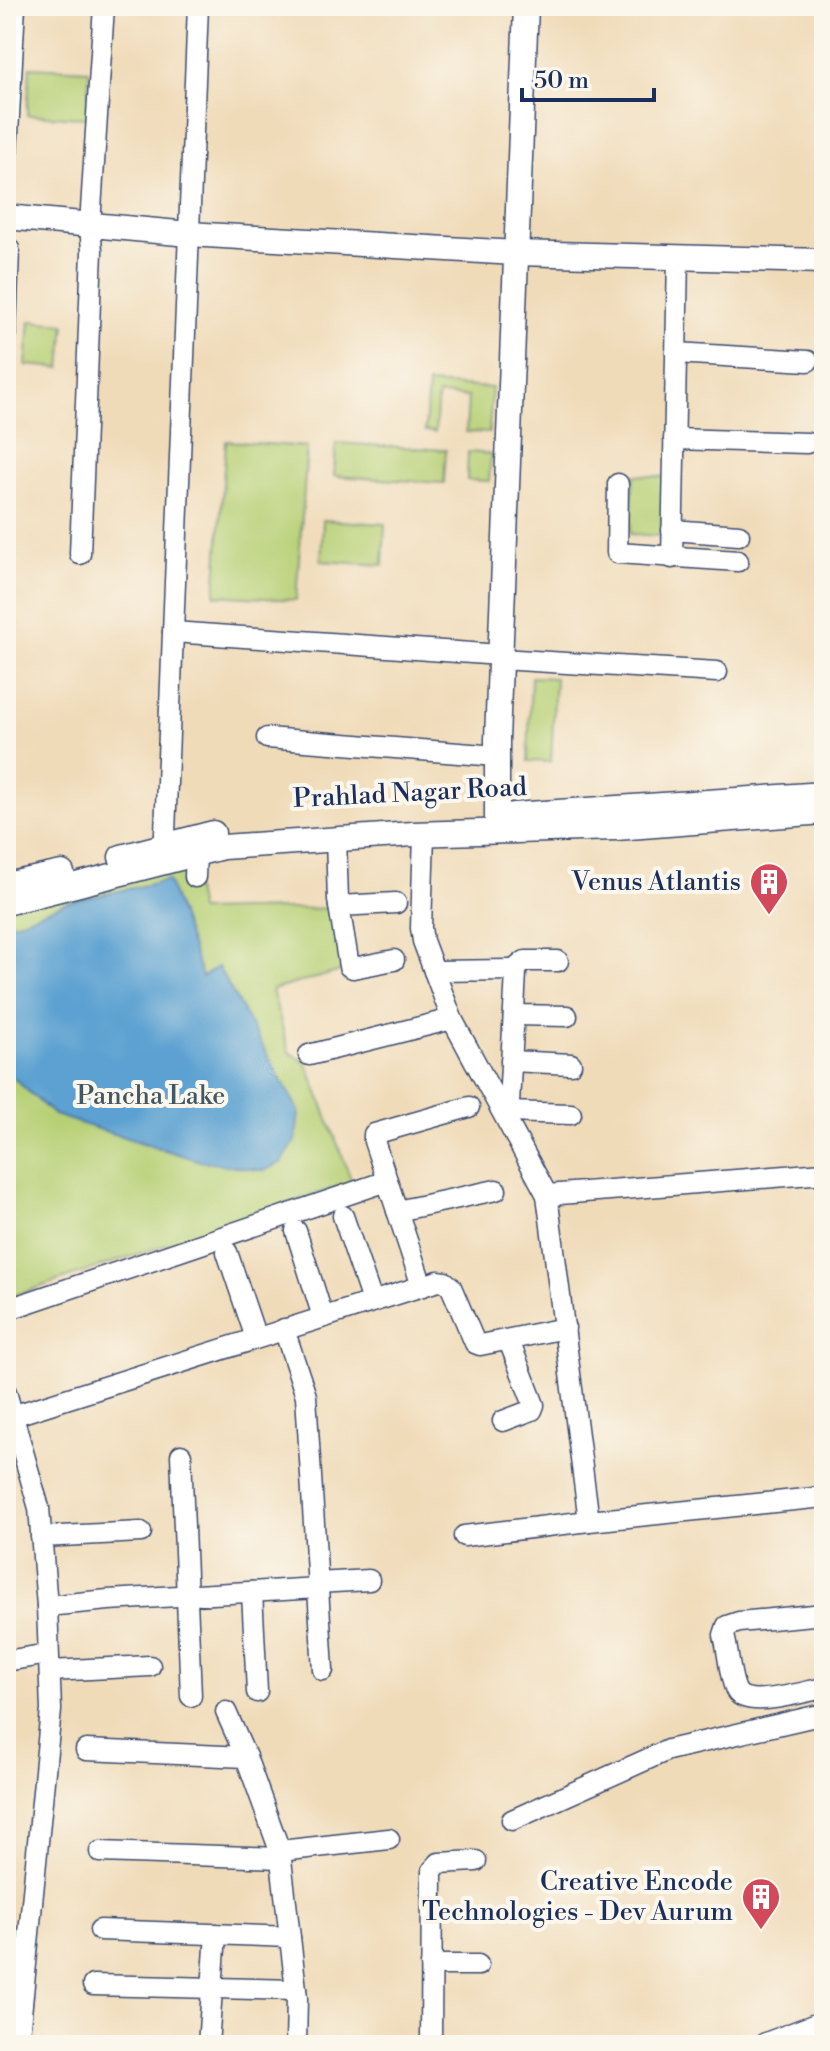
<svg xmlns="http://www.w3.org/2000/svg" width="830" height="2051" viewBox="0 0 830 2051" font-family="'Libre Bodoni',serif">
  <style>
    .green { fill: #b7d076; stroke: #69806a; stroke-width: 2 }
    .water { fill: #5ba1d1; stroke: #3b6898; stroke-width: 2 }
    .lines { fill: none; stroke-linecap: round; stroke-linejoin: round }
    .minor-casing { stroke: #3b496c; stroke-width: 23 }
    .tertiary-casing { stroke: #3b496c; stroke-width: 27 }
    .minor { stroke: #fff; stroke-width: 20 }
    .tertiary { stroke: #fff; stroke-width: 24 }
    .labels { text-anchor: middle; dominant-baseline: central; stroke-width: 8; stroke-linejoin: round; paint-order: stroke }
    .street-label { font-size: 26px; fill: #1b2f5e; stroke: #fbf7ec }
    .poi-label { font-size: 26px; fill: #1b2f5e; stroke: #fbf7ec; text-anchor: end }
    .park-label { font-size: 26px; fill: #425764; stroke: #fbf7ec }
  </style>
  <rect width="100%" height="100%" fill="#fbf7ec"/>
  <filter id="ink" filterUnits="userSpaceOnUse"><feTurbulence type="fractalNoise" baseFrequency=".0125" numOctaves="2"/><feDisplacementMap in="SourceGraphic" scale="16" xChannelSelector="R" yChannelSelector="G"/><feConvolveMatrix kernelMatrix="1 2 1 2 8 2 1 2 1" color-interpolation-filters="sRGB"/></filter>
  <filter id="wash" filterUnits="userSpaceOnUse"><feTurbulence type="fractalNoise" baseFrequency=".006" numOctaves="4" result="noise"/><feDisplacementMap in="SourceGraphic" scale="32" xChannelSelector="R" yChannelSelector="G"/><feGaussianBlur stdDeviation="1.8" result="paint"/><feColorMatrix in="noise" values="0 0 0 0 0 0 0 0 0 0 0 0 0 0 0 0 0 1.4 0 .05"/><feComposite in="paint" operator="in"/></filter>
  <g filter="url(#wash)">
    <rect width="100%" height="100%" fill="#f0dbb9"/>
    <g class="green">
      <polygon points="30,67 89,70 87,118 27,115"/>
      <polygon points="30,321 65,324 61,368 26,365"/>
      <polygon points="428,384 492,388 489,433 466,432 468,397 438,395 435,432 425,431"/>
      <polygon points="226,441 307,447 296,600 215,595"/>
      <polygon points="336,443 446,450 444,483 334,476"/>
      <polygon points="468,452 491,454 489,481 467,480"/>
      <polygon points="634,475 665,477 661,536 630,534"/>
      <polygon points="323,520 385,524 383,565 321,561"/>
      <polygon points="531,677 555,678 551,762 528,761"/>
      <polygon points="189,858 199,911 341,908 352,968 272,990 289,1052 307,1064 352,1182 7,1298 6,901"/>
    </g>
    <polygon class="water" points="168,880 202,977 218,967 299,1111 296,1140 282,1162 264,1171 200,1161 54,1115 6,1071 6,926 65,903"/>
  </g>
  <g filter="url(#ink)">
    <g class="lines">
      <g class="minor-casing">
        <g id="minor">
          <polyline points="6,170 15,6"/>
          <polyline points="6,245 9,249 6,332"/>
          <polyline points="676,353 808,361"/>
          <polyline points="674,439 807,443"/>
          <polyline points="618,484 617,553 738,561"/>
          <polyline points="672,530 739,535"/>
          <polyline points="80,554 92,251 90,225 104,6"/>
          <polyline points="672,558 678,257"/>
          <polyline points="173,632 500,655"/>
          <polyline points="500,659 717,672"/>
          <polyline points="267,738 497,756"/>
          <polyline points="424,834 421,928 423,941 452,1019 547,1195"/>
          <polyline points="336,839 338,900 349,966 353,968 394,960"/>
          <polyline points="164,858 198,6"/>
          <polyline points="195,877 196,854"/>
          <polyline points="339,906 396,903"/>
          <polyline points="514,970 525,961 558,961"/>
          <polyline points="434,971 510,970 516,972 508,1122"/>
          <polyline points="514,1015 567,1016"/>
          <polyline points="309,1055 452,1019"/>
          <polyline points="511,1061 571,1064"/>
          <polyline points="508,1112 571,1114"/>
          <polyline points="824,1173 547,1195 589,1521 824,1497"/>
          <polyline points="397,1211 496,1190"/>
          <polyline points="343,1216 372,1301"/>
          <polyline points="296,1231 323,1317"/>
          <polyline points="227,1252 256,1338"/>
          <polyline points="422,1286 374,1141 374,1134 469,1107"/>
          <polyline points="6,1310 387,1181"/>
          <polyline points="6,1392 39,1508 47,1606 108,1600 318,1588 306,1396 284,1329"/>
          <polyline points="6,1418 438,1281 445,1282 451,1287 475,1343 480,1345 565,1328"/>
          <polyline points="503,1421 532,1410 534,1405 509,1341"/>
          <polyline points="181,1455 191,1696"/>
          <polyline points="464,1536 589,1521"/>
          <polyline points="41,1537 141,1532"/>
          <polyline points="317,1583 369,1580"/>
          <polyline points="318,1588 323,1670"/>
          <polyline points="252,1592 257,1692"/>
          <path d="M824 1614 739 1622 727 1626 724 1635C728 1649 730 1681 737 1692 749 1709 806 1691 824 1688"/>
          <polyline points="6,1661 36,1656"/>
          <polyline points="50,1671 150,1666"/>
          <polyline points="226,1712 246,1757"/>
          <polyline points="86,1750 246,1757 280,1851 297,1998 296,2045"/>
          <polyline points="512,1820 668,1750 824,1714"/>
          <polyline points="280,1851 389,1839"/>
          <polyline points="100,1852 281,1858"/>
          <polyline points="100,1930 290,1937"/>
          <polyline points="431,1965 478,1965"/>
          <polyline points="93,1985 296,1990"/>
          <polyline points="18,2045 51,1710 47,1606"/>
          <polyline points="208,2045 216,1934"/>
          <polyline points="431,2045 432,1871 439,1863 476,1861"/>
        </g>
      </g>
      <g class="tertiary-casing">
        <g id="tertiary">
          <polyline points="6,217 189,234 516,253 824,261"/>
          <polyline points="513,815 824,794"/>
          <polyline points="497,831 497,739 526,6"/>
          <polyline points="121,857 213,833"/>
          <polyline points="6,885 62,873"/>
          <polyline points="6,903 223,847 413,834 616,828 824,812"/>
          <polyline points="6,2044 14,2045"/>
          <polyline points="766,2045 824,2023"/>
        </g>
      </g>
      <use href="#minor" class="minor"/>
      <use href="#tertiary" class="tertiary"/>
    </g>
  </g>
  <defs>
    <g id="building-pin" transform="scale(2)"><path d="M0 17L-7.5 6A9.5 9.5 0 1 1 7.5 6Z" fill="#d1495b" stroke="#fbf7ec"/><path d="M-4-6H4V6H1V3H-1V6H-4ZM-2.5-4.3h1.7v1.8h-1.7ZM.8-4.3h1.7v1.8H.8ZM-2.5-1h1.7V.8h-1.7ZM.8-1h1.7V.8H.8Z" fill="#fff"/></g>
  </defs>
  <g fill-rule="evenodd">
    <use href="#building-pin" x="769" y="882"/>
    <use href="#building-pin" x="761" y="1897"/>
  </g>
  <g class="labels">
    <g class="street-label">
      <text transform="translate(410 793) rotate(-3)">Prahlad Nagar Road</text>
    </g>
    <g class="poi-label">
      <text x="741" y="882">Venus Atlantis</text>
      <text x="733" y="1882">Creative Encode<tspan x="733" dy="30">Technologies - Dev Aurum</tspan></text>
    </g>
    <g class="park-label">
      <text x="151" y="1096">Pancha Lake</text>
    </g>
  </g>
  <rect width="830" height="2051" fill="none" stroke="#fbf7ec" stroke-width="32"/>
  <path d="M522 88v12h132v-12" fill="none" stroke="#1b2f5e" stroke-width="4"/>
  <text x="534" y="88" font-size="24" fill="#1b2f5e" stroke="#fbf7ec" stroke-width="6" paint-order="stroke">50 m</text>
</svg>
